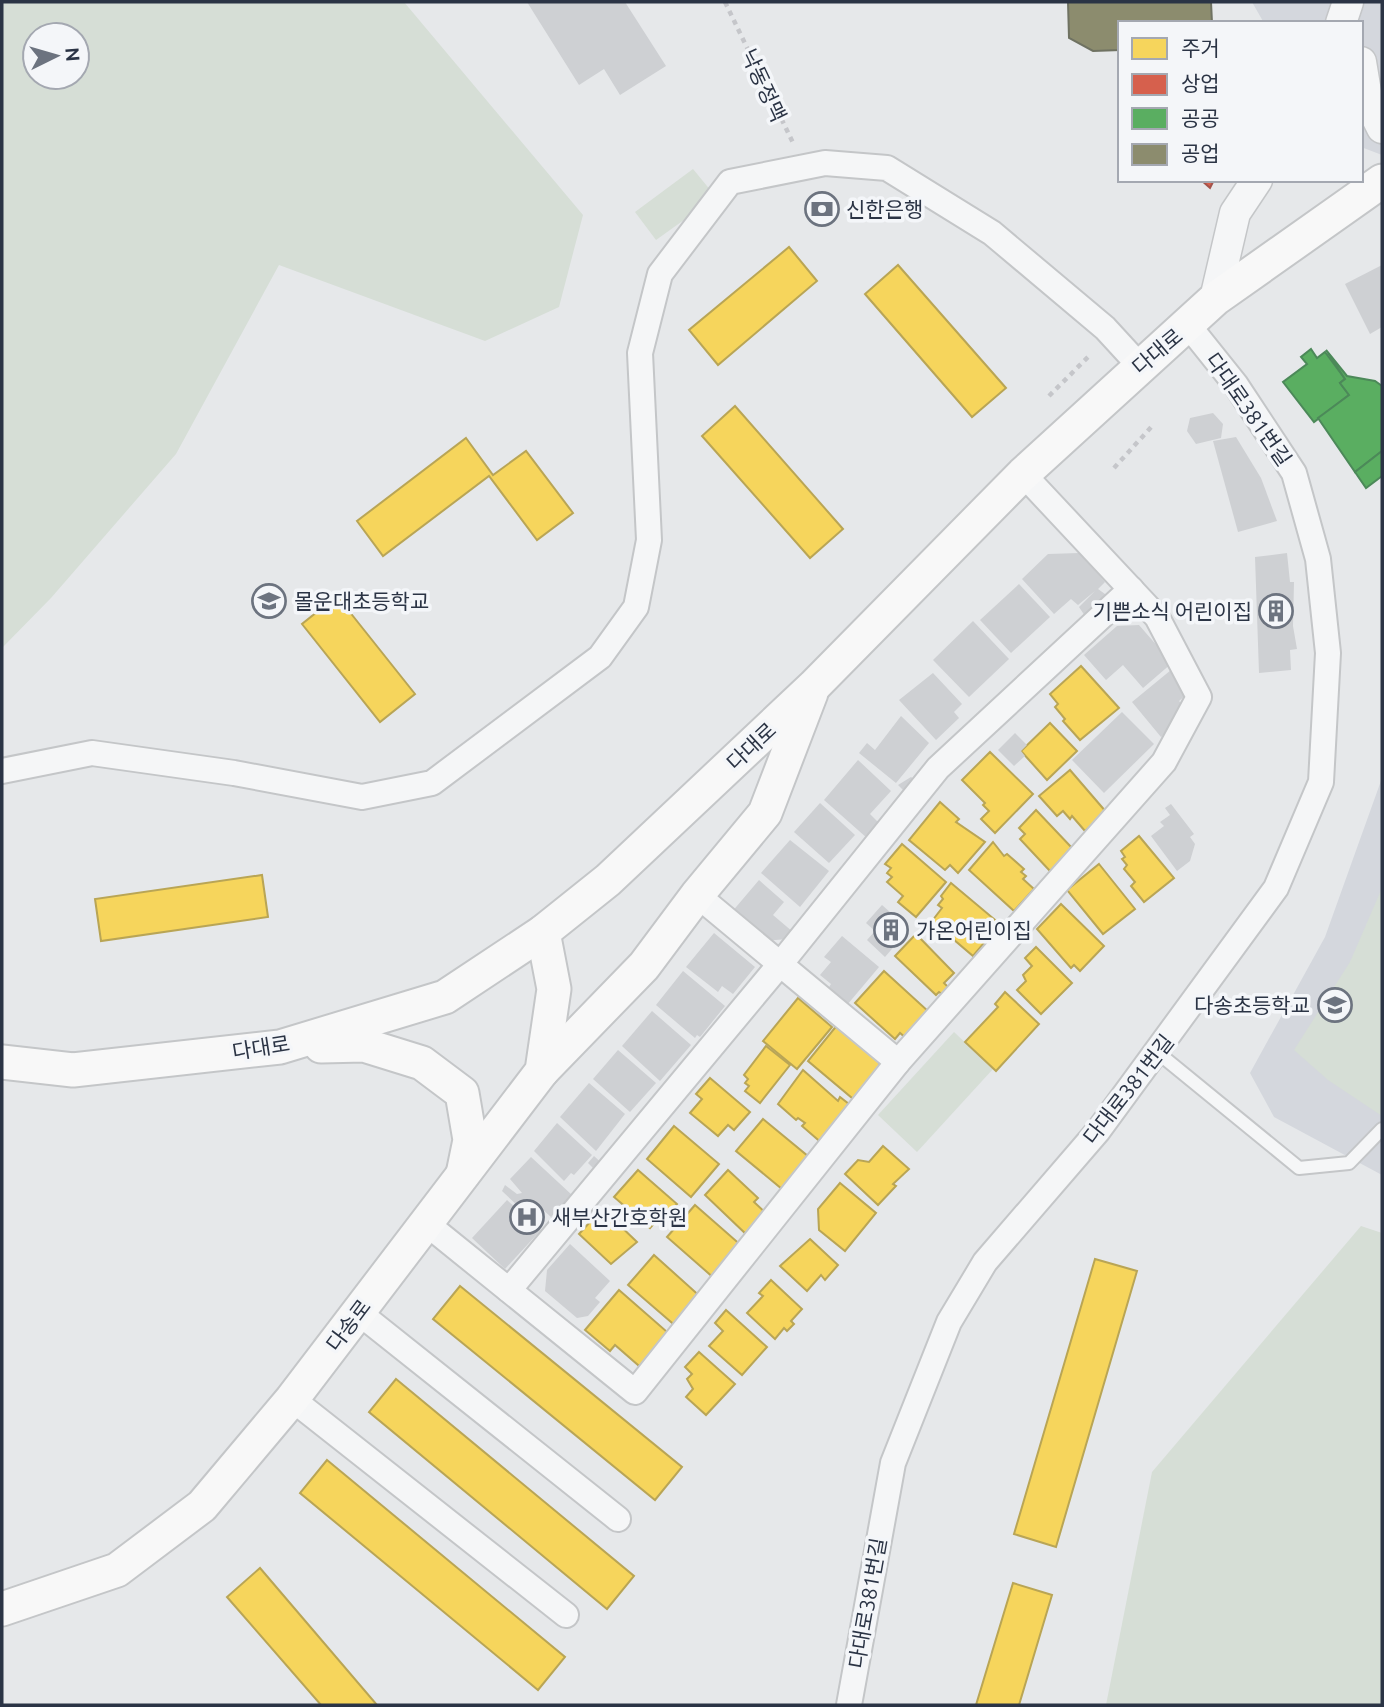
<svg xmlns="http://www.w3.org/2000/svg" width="1384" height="1707" viewBox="0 0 1384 1707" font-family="Ubuntu,'Noto Sans KR',sans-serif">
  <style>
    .built { fill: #d4d7dd }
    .green { fill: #d6ded6; fill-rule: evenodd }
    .homes { fill: #f6d55c; stroke: #b9a555; stroke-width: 2 }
    .shops { fill: #d6604d; stroke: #a3534b; stroke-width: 2 }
    .public { fill: #5aae61; stroke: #4c8959; stroke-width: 2 }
    .industry { fill: #8c8c6e; stroke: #6f7262; stroke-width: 2 }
    .building { fill: #ced0d3 }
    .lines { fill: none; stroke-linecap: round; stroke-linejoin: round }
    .service-casing { stroke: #c4c6c8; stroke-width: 16 }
    .minor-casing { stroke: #c4c6c8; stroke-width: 28 }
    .tertiary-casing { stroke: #c4c6c8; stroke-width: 33 }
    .secondary-casing { stroke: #c4c6c8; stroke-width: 37 }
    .path { stroke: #c5c6ca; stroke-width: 4.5; stroke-dasharray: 5 5; stroke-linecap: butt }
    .service { stroke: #f5f6f7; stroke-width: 12 }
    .minor { stroke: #f5f6f7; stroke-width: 24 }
    .tertiary { stroke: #f5f6f7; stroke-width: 30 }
    .secondary { stroke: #f8f8f8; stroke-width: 33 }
    .labels { text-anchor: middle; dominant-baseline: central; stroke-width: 7; stroke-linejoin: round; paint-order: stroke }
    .street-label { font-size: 21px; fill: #2b3445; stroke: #f4f6f9 }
    .poi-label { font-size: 21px; fill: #2b3445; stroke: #f4f6f9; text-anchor: start }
  </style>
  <rect width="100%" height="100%" fill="#e6e8ea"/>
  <g class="built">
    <polygon points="1252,2 1382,2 1382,155 1361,147 1361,23 1264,23"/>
    <polygon points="1382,778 1382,1175 1274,1117 1250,1073 1325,937"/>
  </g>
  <g class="green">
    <path d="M2 2H404L583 215 559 307 485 341 279 265 176 454 51 598 2 648ZM35 35H77V77H35Z"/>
    <polygon points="693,169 716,197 656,240 635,212"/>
    <polygon points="1382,888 1382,1116 1328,1080 1294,1050 1350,962"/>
    <polygon points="954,1032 993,1069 917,1152 878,1115"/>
    <polygon points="1361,1226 1382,1233 1381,1705 1106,1705 1152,1472"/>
  </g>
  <g class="homes">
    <polygon points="789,247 817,281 718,365 689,330"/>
    <polygon points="898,265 1006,388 972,417 865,294"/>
    <polygon points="735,406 843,529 810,558 702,436"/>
    <polygon points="466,438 493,475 526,451 573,513 537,540 489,476 383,556 357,521"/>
    <polygon points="337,596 415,694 380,722 302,624"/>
    <polygon points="1081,666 1119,708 1080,740 1063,721 1065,719 1055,707 1058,704 1050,694"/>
    <polygon points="1050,723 1077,751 1047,780 1021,751"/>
    <polygon points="990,752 1033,794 995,833 981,819 989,811 983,805 985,803 962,780"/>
    <polygon points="1070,770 1107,813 1085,831 1072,816 1070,819 1063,811 1057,816 1039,796"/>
    <polygon points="940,802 959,819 956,822 985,842 958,873 950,865 945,870 909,840"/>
    <polygon points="1036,810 1073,849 1050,871 1020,839 1025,834 1019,828"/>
    <polygon points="1139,836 1174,878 1144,902 1131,886 1135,882 1124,869 1127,865 1122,859 1125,857 1121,851"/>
    <polygon points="993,842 1004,856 1007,854 1024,869 1021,872 1026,876 1023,879 1034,889 1014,911 969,870"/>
    <polygon points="902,844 946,882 916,917 898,902 903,896 887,882 892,877 887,873 891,868 885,864"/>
    <polygon points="1099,864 1135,909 1103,934 1067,890"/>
    <polygon points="262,875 268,917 101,941 95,899"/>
    <polygon points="951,883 1000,924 973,956 932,921 942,908 938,905 943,899 941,896"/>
    <polygon points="1061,904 1104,946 1080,971 1074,965 1071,968 1037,929"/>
    <polygon points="916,934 954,973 944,983 948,987 942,994 939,992 936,995 895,956"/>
    <polygon points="1036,947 1072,983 1041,1014 1017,990 1026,981 1023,975 1032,966 1025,958"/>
    <polygon points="884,971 929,1012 906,1038 900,1033 895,1039 855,1003"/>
    <polygon points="1005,992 1039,1024 996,1071 965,1042 998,1007 995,1004"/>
    <polygon points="798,998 832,1027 797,1069 763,1041"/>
    <polygon points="838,1024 879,1059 880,1077 858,1103 808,1061"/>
    <polygon points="766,1046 790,1065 760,1103 745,1091 749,1086 745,1083 748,1079 744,1075"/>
    <polygon points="803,1070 838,1101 840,1097 854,1108 824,1145 802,1126 805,1123 798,1118 796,1120 778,1104"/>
    <polygon points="710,1078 750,1112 734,1130 728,1125 718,1136 690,1113 702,1099 696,1094"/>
    <polygon points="763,1119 809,1157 782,1189 736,1151"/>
    <polygon points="674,1126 719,1164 691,1197 647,1159"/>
    <polygon points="883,1146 909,1169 893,1184 896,1186 878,1205 845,1174 858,1160 869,1162"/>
    <polygon points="638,1170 677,1204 662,1221 659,1218 650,1228 614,1197"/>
    <polygon points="728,1170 758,1198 754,1202 768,1215 748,1236 705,1195"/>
    <polygon points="840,1183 876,1213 845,1251 819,1230 818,1209"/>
    <polygon points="695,1205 743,1247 715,1279 667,1237"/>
    <polygon points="602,1209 606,1213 603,1216 609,1222 612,1218 637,1242 611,1264 579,1234"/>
    <polygon points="810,1239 838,1265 825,1280 821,1275 807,1291 780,1266"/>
    <polygon points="654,1255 703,1299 678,1328 628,1285"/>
    <polygon points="1095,1259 1137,1271 1056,1547 1014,1534"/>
    <polygon points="771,1280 802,1309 791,1321 794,1324 787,1331 784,1328 775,1339 747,1313 763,1296 759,1293"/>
    <polygon points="460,1286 682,1467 655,1500 433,1319"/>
    <polygon points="619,1290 674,1338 646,1372 615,1345 610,1351 585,1330"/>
    <polygon points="726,1310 767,1347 742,1375 709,1346 723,1331 715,1323"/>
    <polygon points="699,1352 735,1384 706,1415 686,1397 693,1389 687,1379 692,1374 685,1367"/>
    <polygon points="396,1379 634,1576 607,1609 369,1412"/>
    <polygon points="327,1460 565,1657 538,1690 300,1493"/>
    <polygon points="260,1568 377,1705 321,1705 227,1597"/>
    <polygon points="1013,1583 1052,1595 1019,1705 976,1705"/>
  </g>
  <polygon class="shops" points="1201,180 1214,180 1210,188"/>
  <g class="public">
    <polygon points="1311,349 1317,358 1325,352 1345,379 1340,383 1349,395 1314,422 1283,382 1307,364 1301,357"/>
    <polygon points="1326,350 1347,376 1375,381 1382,386 1382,451 1355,472 1318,418 1349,395 1340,383 1345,379"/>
    <polygon points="1382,451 1382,476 1366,488 1355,472"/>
  </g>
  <polygon class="industry" points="1068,2 1211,2 1212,23 1120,23 1120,50 1093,51 1069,38"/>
  <g class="building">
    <polygon points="527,2 625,2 666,66 620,95 604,69 579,85"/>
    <polygon points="1382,265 1382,327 1370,334 1345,284"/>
    <polygon points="1213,413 1223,424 1221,438 1196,444 1187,431 1190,418"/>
    <polygon points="1236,437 1261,478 1277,521 1238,532 1213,441"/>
    <polygon points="1079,553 1105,582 1098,589 1105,594 1105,605 1087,619 1079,607 1095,591 1078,605 1071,599 1054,614 1022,579 1048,554"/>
    <polygon points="1287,553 1290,582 1294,582 1293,626 1297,649 1290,650 1291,670 1259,673 1255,557"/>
    <polygon points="1019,584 1050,617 1011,653 980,620"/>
    <polygon points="973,621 1009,659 969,697 933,660"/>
    <polygon points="1139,625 1172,663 1143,688 1123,665 1106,680 1084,655 1117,626"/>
    <polygon points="1171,670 1189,692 1179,701 1189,712 1161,737 1132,702"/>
    <polygon points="933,673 962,704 954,712 959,718 936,740 899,700"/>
    <polygon points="1122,712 1154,744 1104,793 1072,760"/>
    <polygon points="901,716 929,743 896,783 859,753 867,743 875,750"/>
    <polygon points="1015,733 1027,745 1021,751 1025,756 1014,766 998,750"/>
    <polygon points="858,760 891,791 870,814 880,824 867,838 824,800"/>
    <polygon points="911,777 918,782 907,794 898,785"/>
    <polygon points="820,803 855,835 829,863 794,832"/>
    <polygon points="1171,804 1194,834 1190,837 1195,844 1190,861 1177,871 1151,836 1164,826 1160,822 1170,815 1165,808"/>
    <polygon points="790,840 829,871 800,907 761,873"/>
    <polygon points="759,880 784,902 773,915 793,932 787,939 764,941 731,913"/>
    <polygon points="882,905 909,929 885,957 867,940 875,931 866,923"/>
    <polygon points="714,933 755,967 733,994 722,986 718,992 686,967"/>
    <polygon points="842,936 879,967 847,1005 828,989 831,984 820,975 831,962 824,957"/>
    <polygon points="683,971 725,1006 700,1037 697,1035 695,1038 656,1005"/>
    <polygon points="652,1011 691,1045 660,1081 622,1046"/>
    <polygon points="618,1050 656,1083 630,1112 593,1079"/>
    <polygon points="589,1083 625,1114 596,1151 560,1117"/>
    <polygon points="557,1123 592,1155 574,1175 571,1173 564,1181 534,1151"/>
    <polygon points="594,1156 607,1168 600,1175 588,1163"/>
    <polygon points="531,1157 572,1195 551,1217 532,1200 526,1207 522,1204 519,1207 502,1191 505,1185 517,1194 522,1193 510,1179"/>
    <polygon points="507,1200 541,1230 505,1269 472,1238"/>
    <polygon points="570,1244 610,1281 595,1298 600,1302 588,1316 577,1318 545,1291 547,1270"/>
  </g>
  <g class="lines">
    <g class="service-casing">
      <polyline id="service" points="1157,1052 1299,1168 1349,1163 1382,1129"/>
    </g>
    <g class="minor-casing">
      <g id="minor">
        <polyline points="2,771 92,753 234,773 362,797 432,783 600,657 636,607 649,540 640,353 660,274 730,182 825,163 887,168 992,233 1105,328 1139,365"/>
        <polyline points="697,895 898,1062"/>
        <polyline points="427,1224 635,1392 898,1062 1164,762 1199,697 1157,617 1023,474"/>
        <polyline points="509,1290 786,957 938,768 1131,589"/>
        <polyline points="358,1312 618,1519"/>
        <polyline points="292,1399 566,1615"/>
        <polyline points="849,1705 893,1463 949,1322 985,1262 1098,1131 1276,888 1321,782 1328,653 1318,559 1294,473 1236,385 1188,325"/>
      </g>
    </g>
    <g class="tertiary-casing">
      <g id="tertiary">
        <polyline points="1341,23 1348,2"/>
        <polyline points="1361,62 1367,98 1382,128"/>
        <polyline points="1215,299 1235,213 1257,180"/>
      </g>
    </g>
    <g class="secondary-casing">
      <g id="secondary">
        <polyline points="321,1046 364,1045 422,1063 462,1093 470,1140 463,1174"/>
        <polyline points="2,1062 73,1070 280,1047 445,997 543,932 608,880 814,686 1023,474 1215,299 1382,181"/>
        <polyline points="542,1071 644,966 697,895 765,813 811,693"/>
        <polyline points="2,1609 117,1570 202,1506 292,1399 542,1071 554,989 543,932"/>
      </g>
    </g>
    <g class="path">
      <polyline points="725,2 794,145"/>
      <polyline points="1049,396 1090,355"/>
      <polyline points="1114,468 1154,424"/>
    </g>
    <use href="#service" class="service"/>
    <use href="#minor" class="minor"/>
    <use href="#tertiary" class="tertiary"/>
    <use href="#secondary" class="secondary"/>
  </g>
  <defs>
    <g id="bank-ring" transform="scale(1.75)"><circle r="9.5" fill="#f4f6f9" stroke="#6c737f" stroke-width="1.5"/><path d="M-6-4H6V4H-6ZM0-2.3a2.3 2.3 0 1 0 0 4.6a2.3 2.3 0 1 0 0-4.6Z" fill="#6c737f"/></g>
    <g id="school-ring" transform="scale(1.75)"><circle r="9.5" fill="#f4f6f9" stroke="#6c737f" stroke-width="1.5"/><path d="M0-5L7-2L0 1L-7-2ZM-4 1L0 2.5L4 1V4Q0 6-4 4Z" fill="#6c737f"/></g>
    <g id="building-ring" transform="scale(1.75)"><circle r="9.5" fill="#f4f6f9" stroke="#6c737f" stroke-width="1.5"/><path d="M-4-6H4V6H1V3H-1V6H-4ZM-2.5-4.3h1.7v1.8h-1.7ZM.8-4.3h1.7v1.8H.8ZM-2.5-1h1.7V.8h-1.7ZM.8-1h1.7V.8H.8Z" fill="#6c737f"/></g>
    <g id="hospital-ring" transform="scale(1.75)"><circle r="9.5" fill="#f4f6f9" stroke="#6c737f" stroke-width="1.5"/><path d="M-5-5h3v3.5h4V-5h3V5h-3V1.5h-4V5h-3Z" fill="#6c737f"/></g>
  </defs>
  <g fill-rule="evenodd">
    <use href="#bank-ring" x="822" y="209"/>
    <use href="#school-ring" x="269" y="601"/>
    <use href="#building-ring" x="1276" y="611"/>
    <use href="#building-ring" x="891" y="930"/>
    <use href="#school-ring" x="1335" y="1005"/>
    <use href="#hospital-ring" x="527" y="1217"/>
  </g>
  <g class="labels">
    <g class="street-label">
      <text transform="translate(764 85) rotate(65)">낙동정맥</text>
      <text transform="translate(1157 351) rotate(-40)">다대로</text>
      <text transform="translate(1249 409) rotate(55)">다대로381번길</text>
      <text transform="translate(751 746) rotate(-43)">다대로</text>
      <text transform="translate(261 1047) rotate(-9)">다대로</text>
      <text transform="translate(1128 1089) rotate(-52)">다대로381번길</text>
      <text transform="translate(348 1325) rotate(-53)">다송로</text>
      <text transform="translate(867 1603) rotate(-80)">다대로381번길</text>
    </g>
    <g class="poi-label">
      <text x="846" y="209">신한은행</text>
      <text x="294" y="601">몰운대초등학교</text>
      <text x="1252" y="611" text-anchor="end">기쁜소식 어린이집</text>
      <text x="916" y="930">가온어린이집</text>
      <text x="1310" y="1005" text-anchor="end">다송초등학교</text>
      <text x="552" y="1217">새부산간호학원</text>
    </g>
  </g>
  <rect width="1384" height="1707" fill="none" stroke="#2b3445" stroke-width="7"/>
  <rect x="1118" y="21" width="245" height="161" fill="#f4f6f9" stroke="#a4a8b1" stroke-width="2"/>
  <rect x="1132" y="38" width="35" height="21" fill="#f6d55c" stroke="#a4a8b1" stroke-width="2"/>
  <text x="1181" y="56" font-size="21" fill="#2b3445">주거</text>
  <rect x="1132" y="74" width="35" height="21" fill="#d6604d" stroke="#a4a8b1" stroke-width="2"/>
  <text x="1181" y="91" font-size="21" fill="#2b3445">상업</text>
  <rect x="1132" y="108" width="35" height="21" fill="#5aae61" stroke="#a4a8b1" stroke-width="2"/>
  <text x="1181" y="126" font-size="21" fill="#2b3445">공공</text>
  <rect x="1132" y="144" width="35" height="21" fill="#8c8c6e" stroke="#a4a8b1" stroke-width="2"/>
  <text x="1181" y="161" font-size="21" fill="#2b3445">공업</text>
  <g transform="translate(56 56) rotate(85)"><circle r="33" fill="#f4f6f9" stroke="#a4a8b1" stroke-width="2"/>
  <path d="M0-5L12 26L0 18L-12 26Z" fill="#6c737f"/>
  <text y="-10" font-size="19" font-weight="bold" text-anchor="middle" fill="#2b3445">N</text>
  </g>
</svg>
